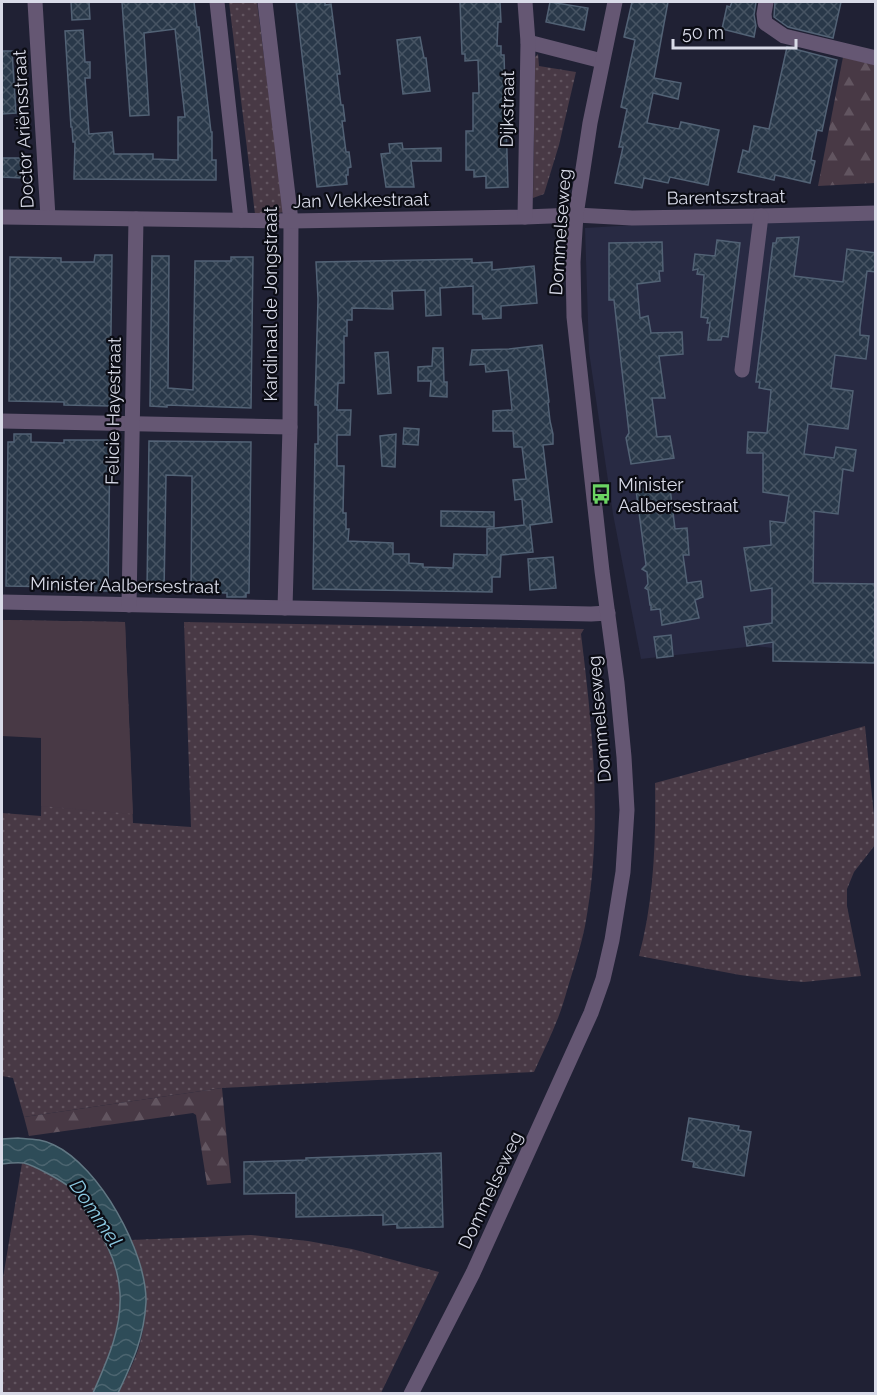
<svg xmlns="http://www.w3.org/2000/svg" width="877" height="1395" viewBox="0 0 877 1395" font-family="Raleway,sans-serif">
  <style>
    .built { fill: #282a43 }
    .grass { fill: url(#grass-dots) }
    .forest { fill: url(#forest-firs) }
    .park { fill: #483945 }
    .water { fill: url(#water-waves); stroke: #617783; stroke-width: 1.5 }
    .building { fill: url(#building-cross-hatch); stroke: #526275; stroke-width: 1.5 }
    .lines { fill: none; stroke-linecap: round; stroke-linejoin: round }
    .minor { stroke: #655773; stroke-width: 15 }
    .labels { text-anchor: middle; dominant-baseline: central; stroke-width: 4.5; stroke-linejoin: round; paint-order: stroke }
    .street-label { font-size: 18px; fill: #d9dbe8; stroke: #0b0c14 }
    .poi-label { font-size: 18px; fill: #d9dbe8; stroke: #0b0c14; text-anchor: start }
    .water-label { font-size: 20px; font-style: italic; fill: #8bc9e1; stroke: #0b0c14 }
  </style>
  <defs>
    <pattern id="grass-dots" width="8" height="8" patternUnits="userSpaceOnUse" patternTransform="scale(1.5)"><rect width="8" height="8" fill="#483945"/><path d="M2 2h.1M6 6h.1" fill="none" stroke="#625560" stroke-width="1.8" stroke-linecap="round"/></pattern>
    <pattern id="forest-firs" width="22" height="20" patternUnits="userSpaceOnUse" patternTransform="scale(1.5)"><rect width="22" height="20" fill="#483945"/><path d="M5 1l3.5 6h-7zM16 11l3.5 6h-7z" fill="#625560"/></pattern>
    <pattern id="water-waves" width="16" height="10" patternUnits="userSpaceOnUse" patternTransform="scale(1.5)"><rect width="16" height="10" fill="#2e4c58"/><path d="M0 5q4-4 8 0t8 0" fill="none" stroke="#4c6570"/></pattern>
    <pattern id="building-cross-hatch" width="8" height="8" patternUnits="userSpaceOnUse" patternTransform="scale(1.5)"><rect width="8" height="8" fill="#293849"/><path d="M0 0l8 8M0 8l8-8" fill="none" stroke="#475463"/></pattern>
  </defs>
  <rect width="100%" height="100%" fill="#202134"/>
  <polygon class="built" points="875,210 875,660 755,646 641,659 613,514 589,352 585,228"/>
  <g class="grass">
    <polygon points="229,2 257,2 284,212 273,214 255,214"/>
    <polygon points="538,54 539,66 576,72 559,145 544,194 533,198 534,127 533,59"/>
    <path d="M2 620 125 622 133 823 191 827 184 622 584 629 581 634C593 731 603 830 585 926 581 946 574 967 568 987 565 997 562 1008 558 1018 551 1036 542 1054 534 1072L222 1088 24 1117 13 1078 2 1076V813L41 816 42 754 38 679Z"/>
    <path d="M865 726 875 826V845L854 872 847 889V906L861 976 804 982 779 980 740 975 639 956C654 900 656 841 655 783Z"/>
    <path d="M22 1163C33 1165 59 1178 68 1186 74 1191 79 1201 84 1208 96 1225 109 1244 116 1264 130 1309 110 1354 93 1393L2 1394V1284Z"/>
    <path d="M251 1235 308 1241 352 1249 439 1272 381 1393 118 1394C125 1379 133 1365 138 1350 150 1314 146 1274 131 1240Z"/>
  </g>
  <g class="forest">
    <polygon points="843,57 875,65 875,183 818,186"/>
    <polygon points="222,1088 231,1183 207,1185 196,1115 193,1113 29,1136 24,1117"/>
  </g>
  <polygon class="park" points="2,620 125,622 133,814 41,806 41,738 2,736"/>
  <path class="water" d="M18 1138C30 1139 43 1139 54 1145 99 1166 147 1252 146 1302 144 1338 133 1361 118 1393H93C107 1361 122 1329 120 1293 118 1258 101 1233 82 1206 78 1200 74 1192 69 1187 63 1181 33 1165 24 1163 17 1162 9 1163 2 1164V1139Z"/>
  <g class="building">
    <polygon points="71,2 89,2 90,19 72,20"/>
    <polygon points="122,2 194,2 197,27 199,27 211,132 212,132 212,160 216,160 216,180 74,179 75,142 73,142 72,127 71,127 65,31 83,30 85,62 90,62 90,78 85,78 89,134 112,132 114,154 153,154 153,159 178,160 178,117 185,117 175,29 144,33 149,115 130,116"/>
    <polygon points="296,2 325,2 325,5 331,4 340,74 337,74 341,105 343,105 345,121 342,121 346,152 349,152 351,167 348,168 348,175 346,175 347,184 317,187"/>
    <polygon points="460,2 500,2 501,22 498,22 497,46 501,46 501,55 504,55 508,187 486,188 486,176 474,177 474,170 466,170 466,131 473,131 473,93 479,93 478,60 465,61 465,54 462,54"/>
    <polygon points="550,2 588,8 584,30 546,22"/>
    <polygon points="632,2 668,2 654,78 681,83 678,99 653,93 647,123 679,129 681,122 719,130 708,185 670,177 668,183 644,178 642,188 615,183 623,147 619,147 627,109 621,107 635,40 624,37"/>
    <polygon points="732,2 756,2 754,15 756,26 754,37 722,29 727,6 730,7"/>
    <polygon points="775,2 841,2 833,38 788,27 774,17"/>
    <polygon points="420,37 424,58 426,58 430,91 403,94 397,40"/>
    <polygon points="787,47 837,60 822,131 817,130 811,160 815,161 810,183 775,175 774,180 738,172 743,150 749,152 754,126 769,129"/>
    <polygon points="2,51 12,51 16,113 2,114"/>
    <polygon points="402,143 403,149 441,148 441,161 411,161 414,187 386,187 381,154 390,153 389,144"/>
    <polygon points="2,158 23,158 23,178 2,177"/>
    <polygon points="799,237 794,276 843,282 847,249 876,253 876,272 867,271 860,328 860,335 869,336 866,359 835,355 831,388 853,391 848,429 808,424 804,454 834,458 836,447 856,450 853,471 843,469 838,514 814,511 813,583 876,584 876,663 773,661 773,642 747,646 744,627 772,623 772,588 751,591 744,548 771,545 770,521 785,523 789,496 763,492 763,453 747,453 748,432 767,433 771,390 759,388 760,382 756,382 773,243 776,243 777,238"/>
    <polygon points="717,240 740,243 728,337 722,336 721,340 708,340 710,323 707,323 708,318 701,317 704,275 697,274 698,269 693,270 695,254 715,256"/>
    <polygon points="662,242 663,271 659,271 660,281 637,284 640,318 648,316 651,333 682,332 683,354 659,356 665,398 652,398 657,437 670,436 674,458 631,464 626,438 629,433 614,300 609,300 609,243"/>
    <polygon points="95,255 112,255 110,406 64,405 64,402 9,401 10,257 61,258 61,262 94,262"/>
    <polygon points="152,256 169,256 168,388 193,390 195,261 231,261 231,257 253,257 251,408 167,405 167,407 150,406"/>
    <polygon points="472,259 472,263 492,262 492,270 534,266 537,303 501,306 501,318 483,319 482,314 473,314 473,286 440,288 441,315 426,316 425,290 392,291 393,309 352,308 352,320 347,320 347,336 344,336 344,383 338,383 337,410 351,410 350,435 337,435 337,466 344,466 343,513 346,513 346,529 349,529 348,541 393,543 393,554 409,554 409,563 423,564 423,567 453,568 454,554 487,555 487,529 524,525 522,499 515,500 513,480 526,479 522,447 514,447 513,431 493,431 493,411 512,410 508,370 486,372 485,364 470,365 472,350 509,349 542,345 549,402 548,403 550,421 553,434 553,444 543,445 552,522 530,525 533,552 501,555 500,577 492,577 492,592 313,589 315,444 318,444 318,405 315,405 318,299 316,262"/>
    <polygon points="433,348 443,348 444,382 447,382 447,397 430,396 431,381 418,381 418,367 432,366"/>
    <polygon points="388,352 391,393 378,394 375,353"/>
    <polygon points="404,428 419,429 418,445 403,444"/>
    <polygon points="14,434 31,434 31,442 64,443 64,440 110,440 108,591 62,590 62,587 6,586 8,442 14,442"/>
    <polygon points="396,434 395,467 382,466 380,436"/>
    <polygon points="149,441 251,442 249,593 246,593 246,597 227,597 227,593 191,592 192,476 166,475 164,592 147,591"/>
    <polygon points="653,488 653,490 670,488 675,529 687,528 689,555 683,555 687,583 701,581 703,597 695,600 699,618 662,625 660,609 651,610 651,605 650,605 648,590 645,588 648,584 647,572 642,569 646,565 636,490"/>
    <polygon points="441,511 494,512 494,527 441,526"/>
    <polygon points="553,557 556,588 530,590 528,559"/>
    <polygon points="671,635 673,656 657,658 654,637"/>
    <polygon points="689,1118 739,1126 738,1130 751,1132 744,1176 693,1167 694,1162 682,1160"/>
    <polygon points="441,1153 443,1227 397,1228 397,1224 383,1225 383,1215 296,1217 296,1193 244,1194 244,1162 306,1160 306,1158"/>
  </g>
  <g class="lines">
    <g class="minor">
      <polyline points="35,2 48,217"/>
      <polyline points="217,2 241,220"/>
      <polyline points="265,2 291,221 290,427 285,608"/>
      <polyline points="766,2 764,14 765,23 784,36 876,58"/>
      <polyline points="528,42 602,61"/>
      <polyline points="2,217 291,221 525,217 576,215 632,218 761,216 876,213"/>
      <polyline points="525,217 528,42 525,2"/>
      <polyline points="742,370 761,216"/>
      <polyline points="2,421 290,427"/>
      <polyline points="2,602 591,614 608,613"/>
      <polyline points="129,605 136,219"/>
      <polyline points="411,1394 473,1273 591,1013 603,979 612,940 623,872 627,810 624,757 617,683 602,571 574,317 573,262 576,215 590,123 615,2"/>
    </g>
  </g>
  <defs>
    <g id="bus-bare" transform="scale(1.62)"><path d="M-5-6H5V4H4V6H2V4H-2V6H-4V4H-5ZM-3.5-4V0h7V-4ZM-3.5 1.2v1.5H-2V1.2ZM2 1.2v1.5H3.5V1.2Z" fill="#6bd363" stroke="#0b0c14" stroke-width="2.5" paint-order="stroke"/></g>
  </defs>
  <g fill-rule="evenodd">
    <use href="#bus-bare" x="601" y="494"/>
  </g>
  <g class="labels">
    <g class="street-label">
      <text transform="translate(507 109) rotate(-89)">Dijkstraat</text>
      <text transform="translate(23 129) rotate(-93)">Doctor Ariënsstraat</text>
      <text transform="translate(726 197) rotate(-1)">Barentszstraat</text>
      <text transform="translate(361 200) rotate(-1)">Jan Vlekkestraat</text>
      <text transform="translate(560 232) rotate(-86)">Dommelseweg</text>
      <text transform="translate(270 304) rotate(-90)">Kardinaal de Jongstraat</text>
      <text transform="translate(113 411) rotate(-89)">Felicie Hayestraat</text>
      <text transform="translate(125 585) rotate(1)">Minister Aalbersestraat</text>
      <text transform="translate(599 719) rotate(-95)">Dommelseweg</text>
      <text transform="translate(490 1190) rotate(-65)">Dommelseweg</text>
    </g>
    <g class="poi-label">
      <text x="618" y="484">Minister<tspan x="618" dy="21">Aalbersestraat</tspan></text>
    </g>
    <g class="water-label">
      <text transform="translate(96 1213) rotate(56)">Dommel</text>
    </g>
  </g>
  <rect width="877" height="1395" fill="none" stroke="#d9dbe8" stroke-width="6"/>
  <path d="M673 39v9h123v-9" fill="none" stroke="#d9dbe8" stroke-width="3"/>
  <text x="682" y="39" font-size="18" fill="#d9dbe8" stroke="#0b0c14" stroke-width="4.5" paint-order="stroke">50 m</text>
</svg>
